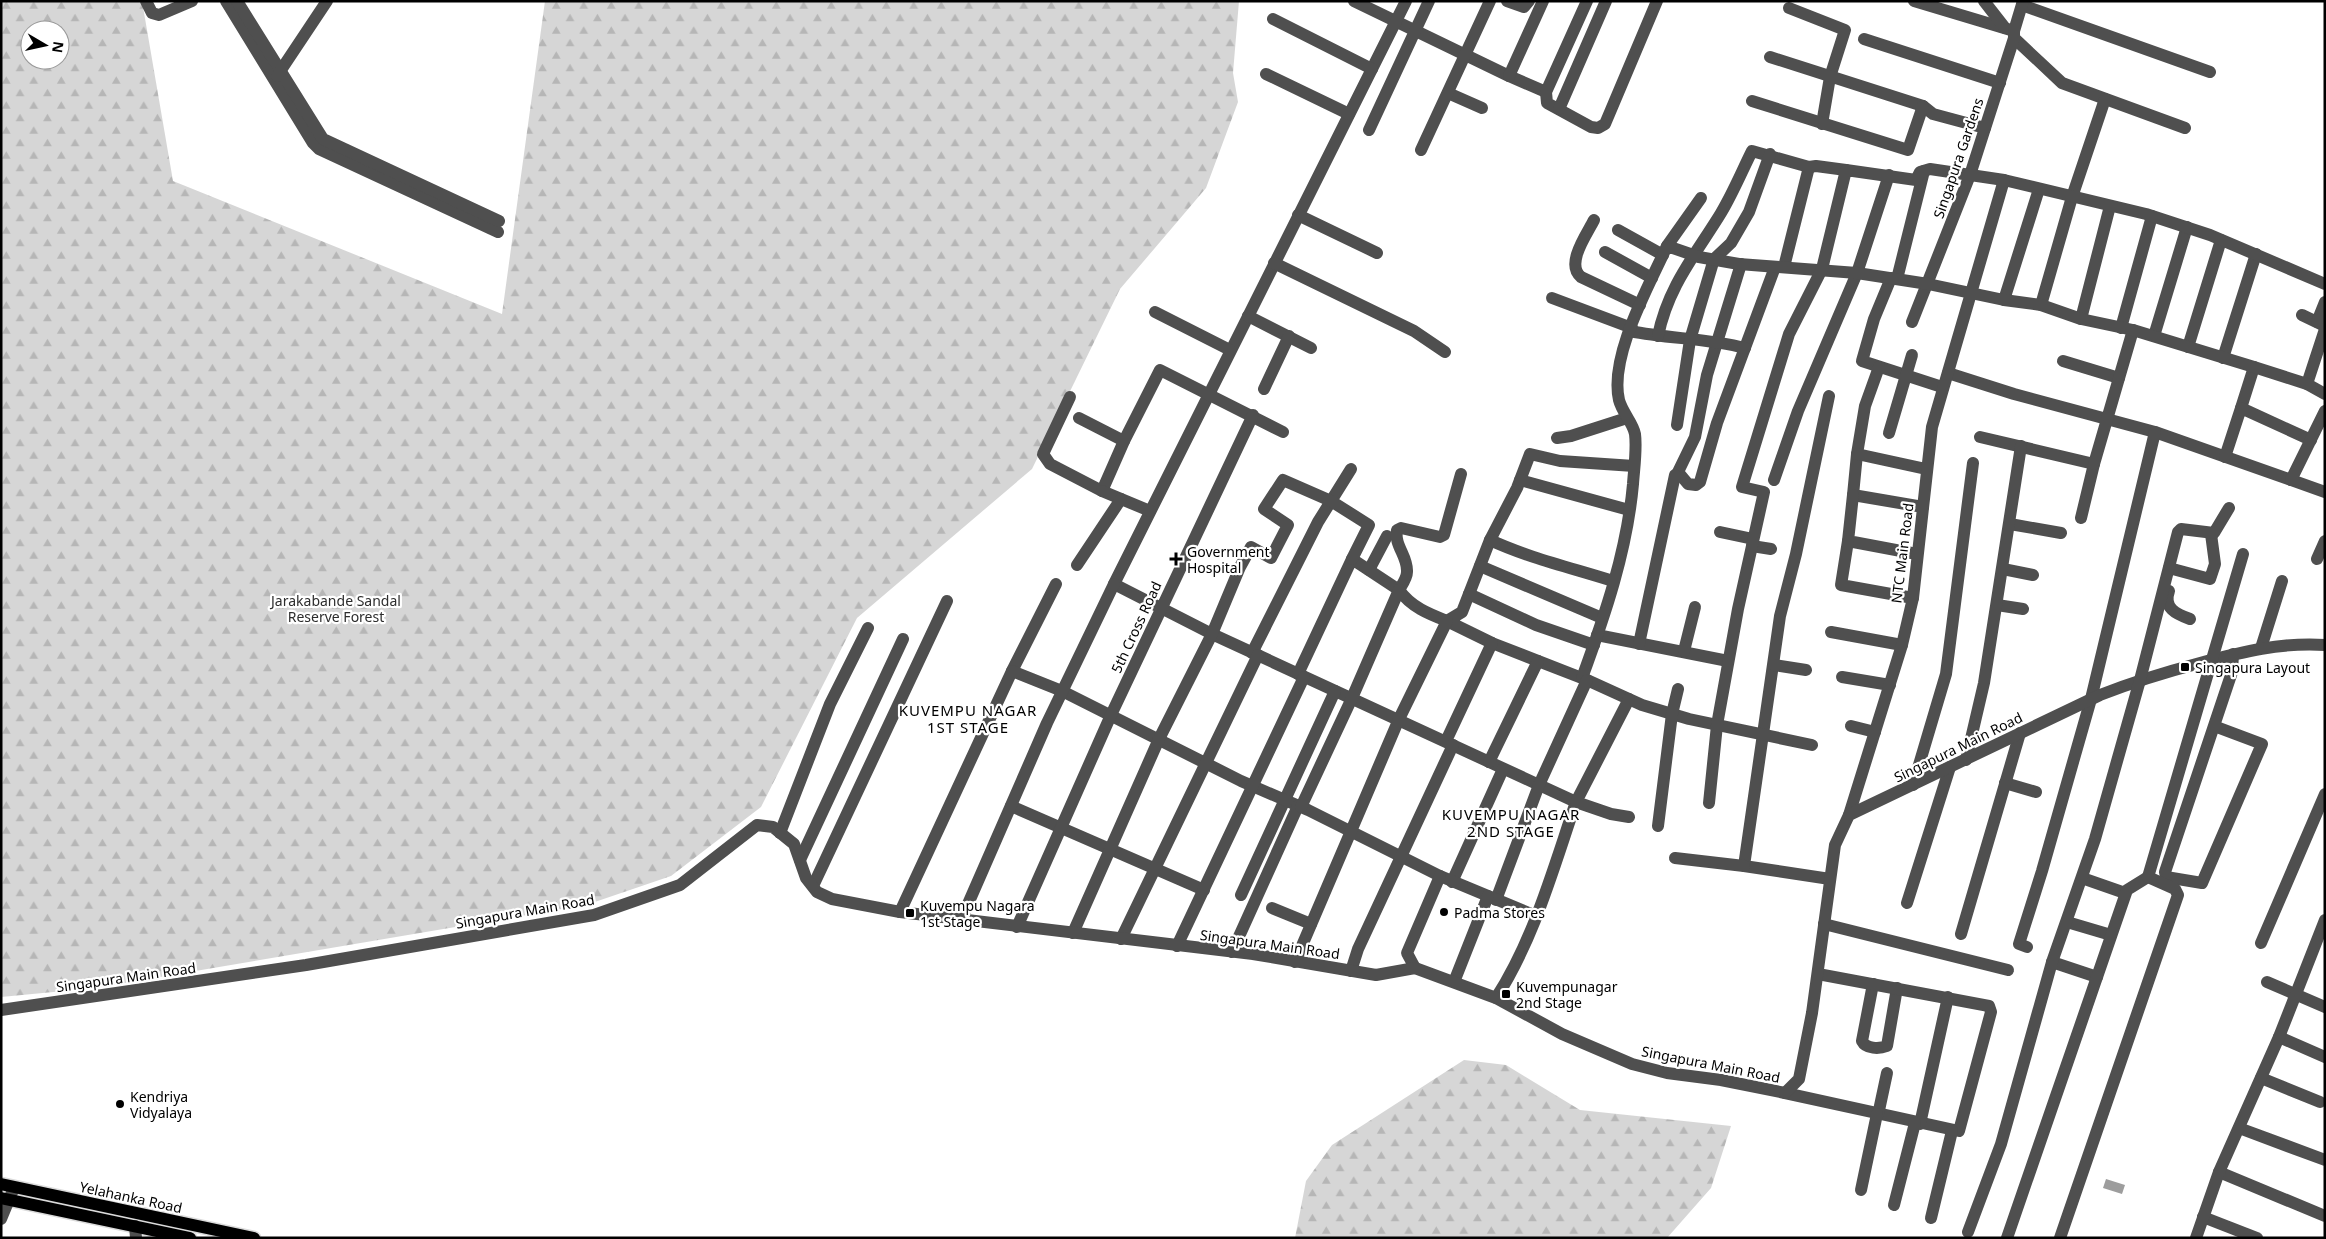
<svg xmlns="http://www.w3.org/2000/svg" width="2326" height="1239" viewBox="0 0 2326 1239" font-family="'Noto Sans',sans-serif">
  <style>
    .forest { fill: url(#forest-firs); fill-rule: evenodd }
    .water { fill: #9d9d9d }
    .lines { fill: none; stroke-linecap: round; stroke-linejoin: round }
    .major-casing { stroke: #dbdbdb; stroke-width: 15 }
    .minor { stroke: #4f4f4f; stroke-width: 12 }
    .major { stroke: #000; stroke-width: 12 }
    .poi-dot { fill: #000; stroke: #fff; stroke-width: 2 }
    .labels { text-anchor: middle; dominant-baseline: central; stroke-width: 4.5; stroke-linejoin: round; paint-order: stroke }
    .street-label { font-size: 14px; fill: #000; stroke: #fff }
    .poi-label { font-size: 14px; fill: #000; stroke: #fff; text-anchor: start }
    .park-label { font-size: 14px; fill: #2d2d2d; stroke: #fff }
    .neighbourhood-label { font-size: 15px; letter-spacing: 1px; fill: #000; stroke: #fff }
  </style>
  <defs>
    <pattern id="forest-firs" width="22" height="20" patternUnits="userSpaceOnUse" patternTransform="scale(1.25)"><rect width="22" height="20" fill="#d6d6d6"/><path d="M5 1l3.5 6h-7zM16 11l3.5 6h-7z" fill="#b6b6b6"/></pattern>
  </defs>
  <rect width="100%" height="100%" fill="#fff"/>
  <g class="forest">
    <path d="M1 1H142L173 181 502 314 545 1H1239L1233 73 1238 102 1206 188 1120 289 1032 469 857 618 761 807 671 876 586 905 95 988 1 997ZM30 30H60V60H30Z"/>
    <polygon points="1464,1060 1506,1065 1580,1110 1731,1126 1711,1188 1667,1238 1295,1238 1306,1181 1332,1145"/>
  </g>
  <polygon class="water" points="2106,1179 2125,1185 2122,1194 2103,1188"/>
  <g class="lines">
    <g class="major-casing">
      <g id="major">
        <polyline points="1,1184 254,1238"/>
        <polyline points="1,1198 190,1238"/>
      </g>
    </g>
    <g class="minor">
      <polyline points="146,1 152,13 159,15 192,1"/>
      <polyline points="226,1 313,143 319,149 498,232"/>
      <polyline points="237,1 323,139 499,221"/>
      <polyline points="1354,1 1509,76 1546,92"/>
      <path d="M1406 1 1114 584 1212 634 1576 802C1553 869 1534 939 1496 998"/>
      <polyline points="1507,1 1524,7 1529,1"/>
      <polyline points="1587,1 1546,92 1547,103 1591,127 1598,128 1605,124 1657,1"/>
      <polyline points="1914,1 2014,31"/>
      <polyline points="1984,1 2005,28"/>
      <polyline points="2022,5 2210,72"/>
      <polyline points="1789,8 1845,30 1830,77 1822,124"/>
      <polyline points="1273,19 1372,69"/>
      <polyline points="2014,38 2062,83 2185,128"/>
      <polyline points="1864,39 2000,83"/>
      <polyline points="1770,57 1923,106 1933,114 1985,128"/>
      <polyline points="1266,74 1349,114"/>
      <polyline points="277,76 327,1"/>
      <polyline points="1509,76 1543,1"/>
      <polyline points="1448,93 1482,108"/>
      <polyline points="1752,101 1908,150 1923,106"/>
      <polyline points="1559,109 1606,1"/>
      <polyline points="1369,130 1429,1"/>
      <polyline points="1421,150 1490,1"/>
      <polyline points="1298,215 1377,253"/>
      <path d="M1594 220C1587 234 1565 264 1581 277L1640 305"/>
      <polyline points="1618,230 1663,255"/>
      <polyline points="1667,246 1701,198"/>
      <polyline points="1605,252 1652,278"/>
      <polyline points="1274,263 1414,331 1445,352"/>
      <polyline points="1741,264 1707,375 1695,437 1678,472 1688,484 1696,485 1700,482 1717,423 1775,267"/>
      <polyline points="1784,267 1809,167"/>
      <polyline points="1891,278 1874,319 1862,361 1942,387"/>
      <polyline points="1897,279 1924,171"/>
      <polyline points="1552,298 1632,328"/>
      <polyline points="2004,300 2039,189"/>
      <polyline points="2041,305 2072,197 2105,99"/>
      <polyline points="1155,312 1230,350"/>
      <polyline points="2302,315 2325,326"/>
      <polyline points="1248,316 1311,348"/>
      <polyline points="2081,319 2110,206"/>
      <polyline points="1912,322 1970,175 2014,38 2014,31 2023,1"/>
      <polyline points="2317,322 2325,302"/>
      <polyline points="2121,328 2152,216"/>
      <path d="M1630 331C1669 339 1707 338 1745 348"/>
      <path d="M1658 336C1668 286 1696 254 1721 213 1733 193 1742 171 1752 151L1809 167 1816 166 1846 170"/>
      <polyline points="2154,336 2187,227"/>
      <polyline points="2188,347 2221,240"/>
      <polyline points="2223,358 2256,254"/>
      <polyline points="2063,361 2119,378"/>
      <polyline points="1879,367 1865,406 1857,454 1853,495 1923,507"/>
      <polyline points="1948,373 2014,394 2155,432 2325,492"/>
      <polyline points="2307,384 2325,329"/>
      <polyline points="1264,389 1289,336"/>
      <polyline points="1829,396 1796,554 1780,616 1744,866 1830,879"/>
      <polyline points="1070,397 1043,454 1050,464 1102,491 1124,441"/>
      <polyline points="2241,408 2254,367"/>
      <polyline points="1079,418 1124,441 1160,370 1283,432"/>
      <polyline points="1677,425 1690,340 1714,259 1731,243 1749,212 1770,154"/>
      <polyline points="1889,433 1912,355"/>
      <polyline points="1980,437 2094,464 2081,518"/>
      <polyline points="1557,438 1571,436 1627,418"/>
      <polyline points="1857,454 1926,469"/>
      <polyline points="2225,457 2241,408 2311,440"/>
      <polyline points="2094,464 2133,330"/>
      <polyline points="1634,466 1560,461 1530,454 1517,488 1490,540 1462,612 1447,621 1492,643 1587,680 1642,705 1689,719 1812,745"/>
      <polyline points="1520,480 1629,510"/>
      <polyline points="1774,480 1798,411 1857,273 1889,175"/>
      <polyline points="2291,480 2325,411"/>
      <polyline points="1102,491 1150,511"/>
      <polyline points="1853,495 1848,541 1917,554"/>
      <polyline points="2010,524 2061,533"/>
      <polyline points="1720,532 1753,539"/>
      <path d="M1490 540C1529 558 1572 568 1613 581"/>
      <polyline points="1848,541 1841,585 1913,598"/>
      <polyline points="1752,546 1771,549"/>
      <polyline points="2317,559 2325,541"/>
      <polyline points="1077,565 1121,499"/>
      <polyline points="1480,566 1602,618"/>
      <polyline points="2169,568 2210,579 2215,564 2211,534"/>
      <polyline points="2003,569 2033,575"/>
      <polyline points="1369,570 1387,536"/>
      <path d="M2169 591C2163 608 2176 614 2190 619"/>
      <polyline points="1469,594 1536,625 1594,645"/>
      <polyline points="1997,605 2023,609"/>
      <polyline points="1831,632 1902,645"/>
      <polyline points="1597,635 1728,661"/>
      <polyline points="1639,644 1675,475"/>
      <polyline points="2261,648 2282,581"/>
      <polyline points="1684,651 1695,607"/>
      <polyline points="1252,653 1318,522 1351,469"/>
      <polyline points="1774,665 1806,670"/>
      <polyline points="1012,671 1056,584"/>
      <path d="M1298 674 1352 559 1399 590C1402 585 1407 578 1407 572 1408 556 1394 546 1397 530L1401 528 1440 537 1444 535 1461 474"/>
      <polyline points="1842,677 1890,685"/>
      <path d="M1582 678C1605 615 1627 551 1633 484 1634 469 1637 449 1635 434 1633 423 1622 412 1619 400 1609 356 1649 286 1667 246L1699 257 1739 264 1857 273 1928 284 2004 300 2041 305 2081 319 2133 330 2254 367 2307 384 2325 394"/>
      <polyline points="1629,699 1576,802 1611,814 1629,817"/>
      <polyline points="1851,726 1875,732"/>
      <polyline points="2214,726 2262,744 2202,883 2166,877 2165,872 2232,672 2233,654"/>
      <polyline points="1446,741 1492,643"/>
      <polyline points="1966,760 1984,683 2021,446"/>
      <polyline points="1489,762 1538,661"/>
      <polyline points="2005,783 2036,792"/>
      <polyline points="1913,785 1946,674 1973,463"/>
      <polyline points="1709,803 1717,725 1738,609 1764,492 1742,487 1789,334 1822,269 1846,170 1916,180 1920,172 1930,169 2004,180 2146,214 2210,235 2325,284"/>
      <polyline points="1011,806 1204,890"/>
      <polyline points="1849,815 1902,645 1913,598 1932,427 2004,180"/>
      <polyline points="1658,826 1672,714 1678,689"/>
      <polyline points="780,833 830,704 868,628"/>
      <polyline points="1675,858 1744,866"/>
      <polyline points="800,860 903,639"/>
      <polyline points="2082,878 2125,893"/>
      <polyline points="1452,882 1503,769"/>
      <polyline points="813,886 947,601"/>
      <polyline points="1241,895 1335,691"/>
      <polyline points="1496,900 1539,785 1587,680"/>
      <polyline points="1907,903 1950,767"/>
      <polyline points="1272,908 1311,924"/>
      <polyline points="900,912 1012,671 1062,691 1241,781 1308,810 1440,876 1536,916"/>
      <polyline points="961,920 1047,723 1114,584"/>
      <polyline points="2067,922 2111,935"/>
      <polyline points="1824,924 2008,970"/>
      <polyline points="1017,927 1111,715 1253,415"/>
      <polyline points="1073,933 1159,739 1212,634 1240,567 1251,547 1271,558 1288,525 1264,509 1283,480 1331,501 1369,525 1352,559"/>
      <polyline points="1961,934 2020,733"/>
      <polyline points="1121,939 1258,655"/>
      <polyline points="2261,943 2325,794"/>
      <polyline points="1177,946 1304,677"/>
      <polyline points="2027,947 2019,944 2042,871 2091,699 2155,432"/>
      <polyline points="1232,952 1298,806"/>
      <path d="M1295 962 1399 719 1447 621C1429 614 1411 607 1399 590L1352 698 1301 807"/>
      <polyline points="2052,962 2097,977"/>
      <polyline points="1415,968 1407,953 1440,876"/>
      <polyline points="1351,971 1358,949 1453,745"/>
      <polyline points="1454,982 1488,896"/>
      <polyline points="2267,982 2325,1007"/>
      <path d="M1873 984 1862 1041C1866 1049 1879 1049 1887 1046L1897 988"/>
      <polyline points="1,1010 306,965 594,915 680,885 757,825 773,827 794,844 806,878 817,892 832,899 900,912 1253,954 1376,975 1415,968 1496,998 1562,1034 1632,1064 1667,1073 1721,1080 1785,1093 1959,1131 1991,1012 1989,1006 1818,974"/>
      <polyline points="2279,1037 2325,1057"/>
      <polyline points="2261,1078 2320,1102"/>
      <path d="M1785 1093 1799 1079 1812 1013 1835 845 1849 815 2100 695C2133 682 2166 672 2200 663 2242 652 2281 642 2325 645"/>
      <polyline points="1878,1115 1887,1073"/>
      <polyline points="1920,1124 1948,997"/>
      <polyline points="2239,1128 2325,1160"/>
      <polyline points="2219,1172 2325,1216"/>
      <polyline points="1861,1190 1877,1114"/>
      <polyline points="1894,1205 1915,1123"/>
      <polyline points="2203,1217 2257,1238"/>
      <polyline points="1931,1218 1952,1131"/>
      <polyline points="1,1219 13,1190"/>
      <polyline points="135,1226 136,1238"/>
      <polyline points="1968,1232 2001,1144 2052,962 2095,839 2140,680 2178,532 2181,529 2214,533 2229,508"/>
      <polyline points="2007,1238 2127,890 2148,877"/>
      <polyline points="2060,1238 2178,895 2175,889 2148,877 2243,554"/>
      <polyline points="2196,1238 2219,1172 2279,1037 2325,920"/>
    </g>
    <use href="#major" class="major"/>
  </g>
  <g class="poi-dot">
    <path d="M1173.5 551.5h5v5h5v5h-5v5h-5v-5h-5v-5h5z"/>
    <rect x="2180" y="662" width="10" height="10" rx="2.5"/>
    <circle cx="1444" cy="912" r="5"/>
    <rect x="905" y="908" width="10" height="10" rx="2.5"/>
    <rect x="1501" y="989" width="10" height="10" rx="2.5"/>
    <circle cx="120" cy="1104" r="5"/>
  </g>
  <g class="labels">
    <g class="street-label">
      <text transform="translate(1958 158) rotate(-71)">Singapura Gardens</text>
      <text transform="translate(1902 553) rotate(-83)">NTC Main Road</text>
      <text transform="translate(1136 627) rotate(-65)">5th Cross Road</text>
      <text transform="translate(1958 747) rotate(-26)">Singapura Main Road</text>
      <text transform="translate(525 911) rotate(-10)">Singapura Main Road</text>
      <text transform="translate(1270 944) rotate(8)">Singapura Main Road</text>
      <text transform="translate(126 977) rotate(-8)">Singapura Main Road</text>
      <text transform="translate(1711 1064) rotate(11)">Singapura Main Road</text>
      <text transform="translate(131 1197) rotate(12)">Yelahanka Road</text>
    </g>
    <g class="poi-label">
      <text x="1187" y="551">Government<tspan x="1187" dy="16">Hospital</tspan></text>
      <text x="2195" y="667">Singapura Layout</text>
      <text x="920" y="905">Kuvempu Nagara<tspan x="920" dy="16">1st Stage</tspan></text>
      <text x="1454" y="912">Padma Stores</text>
      <text x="1516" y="986">Kuvempunagar<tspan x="1516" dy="16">2nd Stage</tspan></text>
      <text x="130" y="1096">Kendriya<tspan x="130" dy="16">Vidyalaya</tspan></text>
    </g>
    <g class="park-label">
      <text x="336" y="600">Jarakabande Sandal<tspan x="336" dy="16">Reserve Forest</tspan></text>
    </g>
    <g class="neighbourhood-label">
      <text x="968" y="710">KUVEMPU NAGAR<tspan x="968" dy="17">1ST STAGE</tspan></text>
      <text x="1511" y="814">KUVEMPU NAGAR<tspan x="1511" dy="17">2ND STAGE</tspan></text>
    </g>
  </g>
  <rect width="2326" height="1239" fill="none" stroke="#000000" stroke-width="5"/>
  <g transform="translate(45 45) rotate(99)"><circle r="24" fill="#ffffff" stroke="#999999"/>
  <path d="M0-4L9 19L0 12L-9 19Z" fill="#000000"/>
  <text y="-8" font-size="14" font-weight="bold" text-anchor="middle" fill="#000000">N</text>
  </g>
</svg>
